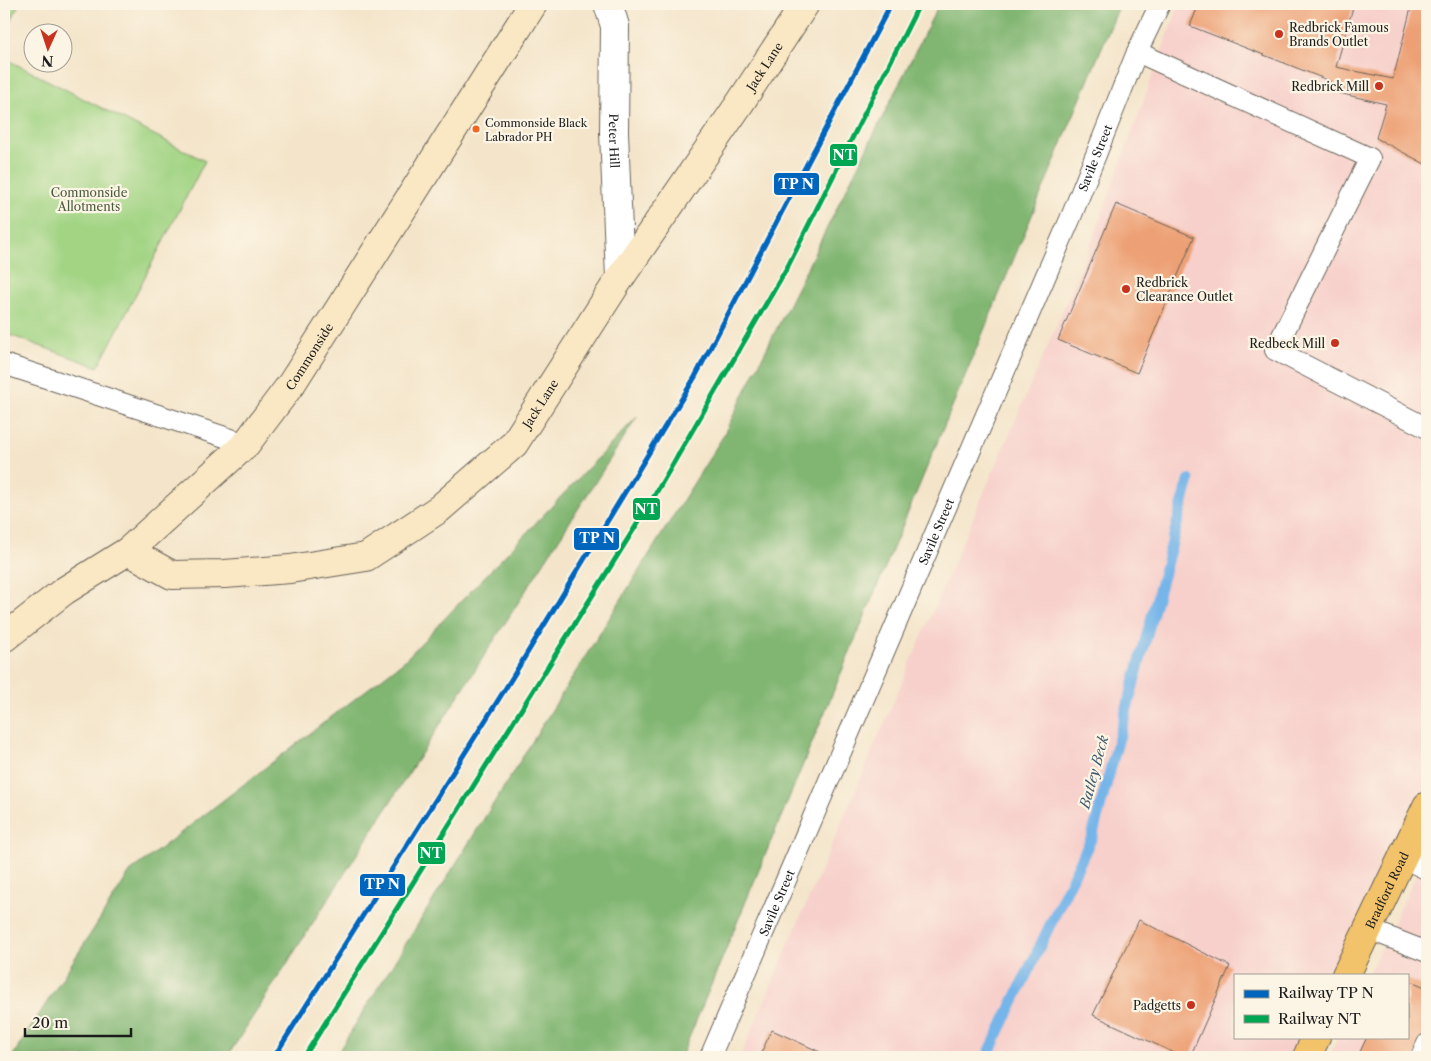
<svg xmlns="http://www.w3.org/2000/svg" width="1431" height="1061" viewBox="0 0 1431 1061" font-family="'Libre Caslon Text',serif">
  <style>
    .built { fill: #f7d0cb }
    .green { fill: #a2d484; stroke: #5f7850 }
    .forest { fill: #81b672; stroke: #4e6947 }
    .lines { fill: none; stroke-linecap: round; stroke-linejoin: round }
    .stream { stroke: #75b5e9; stroke-width: 11 }
    .building { fill: #eda074 }
    .lane-casing { stroke: #686259; stroke-width: 22 }
    .street-casing { stroke: #686259; stroke-width: 30 }
    .secondary-casing { stroke: #686259; stroke-width: 30 }
    .primary-casing { stroke: #686259; stroke-width: 30 }
    .lane { stroke: #fff; stroke-width: 20 }
    .street { stroke: #fff; stroke-width: 28 }
    .secondary { stroke: #fae7c3; stroke-width: 28 }
    .primary { stroke: #f2c36a; stroke-width: 28 }
    .rail-1-casing { stroke: #fcf5e5; stroke-width: 9 }
    .rail-2-casing { stroke: #fcf5e5; stroke-width: 9 }
    .rail-1 { stroke: #0065bd; stroke-width: 5 }
    .rail-2 { stroke: #00a651; stroke-width: 5 }
    .poi-dot { fill: #c8321e; stroke: #fcf5e5; stroke-width: 2 }
    .bus-dot { fill: #f26522; stroke: #fcf5e5; stroke-width: 2 }
    .labels { text-anchor: middle; dominant-baseline: central; stroke-width: 4.5; stroke-linejoin: round; paint-order: stroke }
    .bus-label { font-size: 11px; fill: #1c1c1c; stroke: #fcf5e5; text-anchor: start }
    .poi-label { font-size: 12px; fill: #1c1c1c; stroke: #fcf5e5; text-anchor: end }
    .street-label { font-size: 12px; fill: #1c1c1c; stroke: #fcf5e5 }
    .park-label { font-size: 12px; fill: #4b5c40; stroke: #fcf5e5 }
    .water-label { font-size: 14px; font-style: italic; fill: #40596e; stroke: #fcf5e5 }
    .line-badge { stroke: #fcf5e5; stroke-width: 2 }
    .badge-label { font-size: 14px; text-anchor: middle; font-weight: bold; fill: #fff }
  </style>
  <rect width="100%" height="100%" fill="#fcf5e5"/>
  <filter id="ink" filterUnits="userSpaceOnUse"><feTurbulence type="fractalNoise" baseFrequency=".02" numOctaves="2"/><feDisplacementMap in="SourceGraphic" scale="10" xChannelSelector="R" yChannelSelector="G"/><feConvolveMatrix kernelMatrix="1 2 1 2 8 2 1 2 1" color-interpolation-filters="sRGB"/></filter>
  <filter id="wash" filterUnits="userSpaceOnUse"><feTurbulence type="fractalNoise" baseFrequency=".0096" numOctaves="4" result="noise"/><feDisplacementMap in="SourceGraphic" scale="20" xChannelSelector="R" yChannelSelector="G"/><feGaussianBlur stdDeviation="1.12" result="paint"/><feColorMatrix in="noise" values="0 0 0 0 0 0 0 0 0 0 0 0 0 0 0 0 0 1.4 0 .05"/><feComposite in="paint" operator="in"/></filter>
  <g filter="url(#wash)">
    <rect width="100%" height="100%" fill="#f4e5ca"/>
    <g class="built">
      <polygon points="1179,4 1427,4 1427,806 1346,975 1235,975 1235,1037 1316,1037 1307,1057 740,1057 1088,252"/>
      <polygon points="1427,852 1427,1057 1329,1057 1338,1037 1407,1037 1407,975 1368,975"/>
    </g>
    <g class="green">
      <polygon points="4,4 19,4 4,36"/>
      <polygon points="4,58 205,161 98,367 4,333"/>
    </g>
    <g class="forest">
      <polygon points="939,4 1120,4 681,1057 335,1057 722,438"/>
      <polygon points="637,417 227,1057 12,1057 130,872 404,661"/>
    </g>
    <g class="lines">
      <polyline class="stream" points="987,1057 1092,837 1189,480"/>
    </g>
    <g id="blocks">
      <g class="building">
        <polygon points="1199,4 1354,4 1336,67 1393,79 1412,4 1427,4 1427,165 1376,138 1386,104 1330,91 1330,81 1190,26"/>
        <polygon points="1116,204 1194,237 1137,373 1058,340"/>
        <polygon points="1139,920 1230,966 1190,1057 1183,1057 1093,1015"/>
        <polygon points="1407,979 1427,988 1427,1057 1366,1057 1359,1054 1367,1037 1407,1037"/>
        <polygon points="772,1030 831,1057 759,1057"/>
      </g>
    </g>
  </g>
  <g filter="url(#ink)">
    <use href="#blocks" fill-opacity="0" stroke="#686259" stroke-width="1"/>
    <g class="lines">
      <g class="lane-casing">
        <g id="lane">
          <polyline points="1137,52 1370,158 1275,350 1427,428"/>
          <polyline points="4,364 246,444"/>
          <polyline points="1368,929 1427,952"/>
          <path id="s1" d="M710 1057 1071 217 1137 52 1160 4"/>
          <polyline points="1421,1057 1427,1044"/>
        </g>
      </g>
      <g class="street-casing">
        <g id="street">
          <path id="s2" d="M608 4 615 26 614 132 620 278"/>
          <polyline points="1404,854 1427,865"/>
        </g>
      </g>
      <g class="secondary-casing">
        <g id="secondary">
          <path id="s3" d="M128 551 172 575 225 574 290 569 366 557 439 509 514 444 620 278 740 103 805 4"/>
          <path id="s4" d="M4 638 64 591 128 551 246 444 292 383 533 4"/>
        </g>
      </g>
      <g class="primary-casing">
        <g id="primary">
          <path id="s5" d="M1346 975 1427 806"/>
          <polyline points="1307,1057 1316,1037"/>
        </g>
      </g>
      <use href="#lane" class="lane"/>
      <use href="#street" class="street"/>
      <use href="#secondary" class="secondary"/>
      <use href="#primary" class="primary"/>
      <g class="rail-1-casing">
        <polyline id="rail-1" points="274,1057 512,678 695,377 891,4"/>
      </g>
      <g class="rail-2-casing">
        <polyline id="rail-2" points="304,1057 649,505 788,266 918,7"/>
      </g>
      <use href="#rail-1" class="rail-1"/>
      <use href="#rail-2" class="rail-2"/>
    </g>
  </g>
  <g class="poi-dot">
    <circle cx="1279" cy="34" r="5"/>
    <circle cx="1379" cy="86" r="5"/>
    <circle cx="1126" cy="289" r="5"/>
    <circle cx="1335" cy="343" r="5"/>
    <circle cx="1191" cy="1005" r="5"/>
  </g>
  <circle class="bus-dot" cx="476" cy="129" r="4.5"/>
  <g class="labels">
    <g class="bus-label">
      <text x="485" y="123">Commonside Black<tspan x="485" dy="14">Labrador PH</tspan></text>
    </g>
    <g class="poi-label">
      <text x="1289" y="27" text-anchor="start">Redbrick Famous<tspan x="1289" dy="14">Brands Outlet</tspan></text>
      <text x="1369" y="86">Redbrick Mill</text>
      <text x="1136" y="282" text-anchor="start">Redbrick<tspan x="1136" dy="14">Clearance Outlet</tspan></text>
      <text x="1325" y="343">Redbeck Mill</text>
      <text x="1181" y="1005">Padgetts</text>
    </g>
    <g class="street-label">
      <text stroke="none"><textPath href="#s3" startOffset="885">Jack Lane</textPath></text>
      <text stroke="none"><textPath href="#s2" startOffset="138">Peter Hill</textPath></text>
      <text stroke="none"><textPath href="#s1" startOffset="978">Savile Street</textPath></text>
      <text stroke="none"><textPath href="#s4" startOffset="419">Commonside</textPath></text>
      <text stroke="none"><textPath href="#s3" startOffset="480">Jack Lane</textPath></text>
      <text stroke="none"><textPath href="#s1" startOffset="572">Savile Street</textPath></text>
      <text stroke="none"><textPath href="#s5" startOffset="94">Bradford Road</textPath></text>
      <text stroke="none"><textPath href="#s1" startOffset="168">Savile Street</textPath></text>
    </g>
    <g class="park-label">
      <text x="89" y="192">Commonside<tspan x="89" dy="14">Allotments</tspan></text>
    </g>
    <g class="water-label">
      <text transform="translate(1094 772) rotate(-75)">Batley Beck</text>
    </g>
  </g>
  <g class="line-badge">
    <rect x="829" y="143" width="29" height="24" rx="5" fill="#00a651"/>
    <rect x="773" y="172" width="47" height="24" rx="5" fill="#0065bd"/>
    <rect x="632" y="497" width="29" height="24" rx="5" fill="#00a651"/>
    <rect x="573" y="527" width="47" height="24" rx="5" fill="#0065bd"/>
    <rect x="417" y="841" width="29" height="24" rx="5" fill="#00a651"/>
    <rect x="359" y="873" width="47" height="24" rx="5" fill="#0065bd"/>
  </g>
  <g class="badge-label">
    <text x="844" y="160">NT</text>
    <text x="796" y="189">TP N</text>
    <text x="646" y="514">NT</text>
    <text x="597" y="543">TP N</text>
    <text x="431" y="858">NT</text>
    <text x="382" y="889">TP N</text>
  </g>
  <rect width="1431" height="1061" fill="none" stroke="#fcf5e5" stroke-width="20"/>
  <rect x="1234" y="974" width="175" height="65" fill="#fcf5e5" stroke="#a29e95"/>
  <rect x="1244" y="990" width="25" height="8" fill="#0065bd" stroke="#a29e95"/>
  <text x="1278" y="998" font-size="15" fill="#1c1c1c">Railway TP N</text>
  <rect x="1244" y="1015" width="25" height="8" fill="#00a651" stroke="#a29e95"/>
  <text x="1278" y="1024" font-size="15" fill="#1c1c1c">Railway NT</text>
  <g transform="translate(48 48) rotate(183)"><circle r="24" fill="#fcf5e5" stroke="#a29e95"/>
  <path d="M0-4L9 19L0 12L-9 19Z" fill="#c8321e"/>
  <text y="-8" font-size="14" font-weight="bold" text-anchor="middle" fill="#1c1c1c">N</text>
  </g>
  <path d="M25 1028v8h106v-8" fill="none" stroke="#1c1c1c" stroke-width="2.5"/>
  <text x="32" y="1028" font-size="15" fill="#1c1c1c" stroke="#fcf5e5" stroke-width="4" paint-order="stroke">20 m</text>
</svg>
